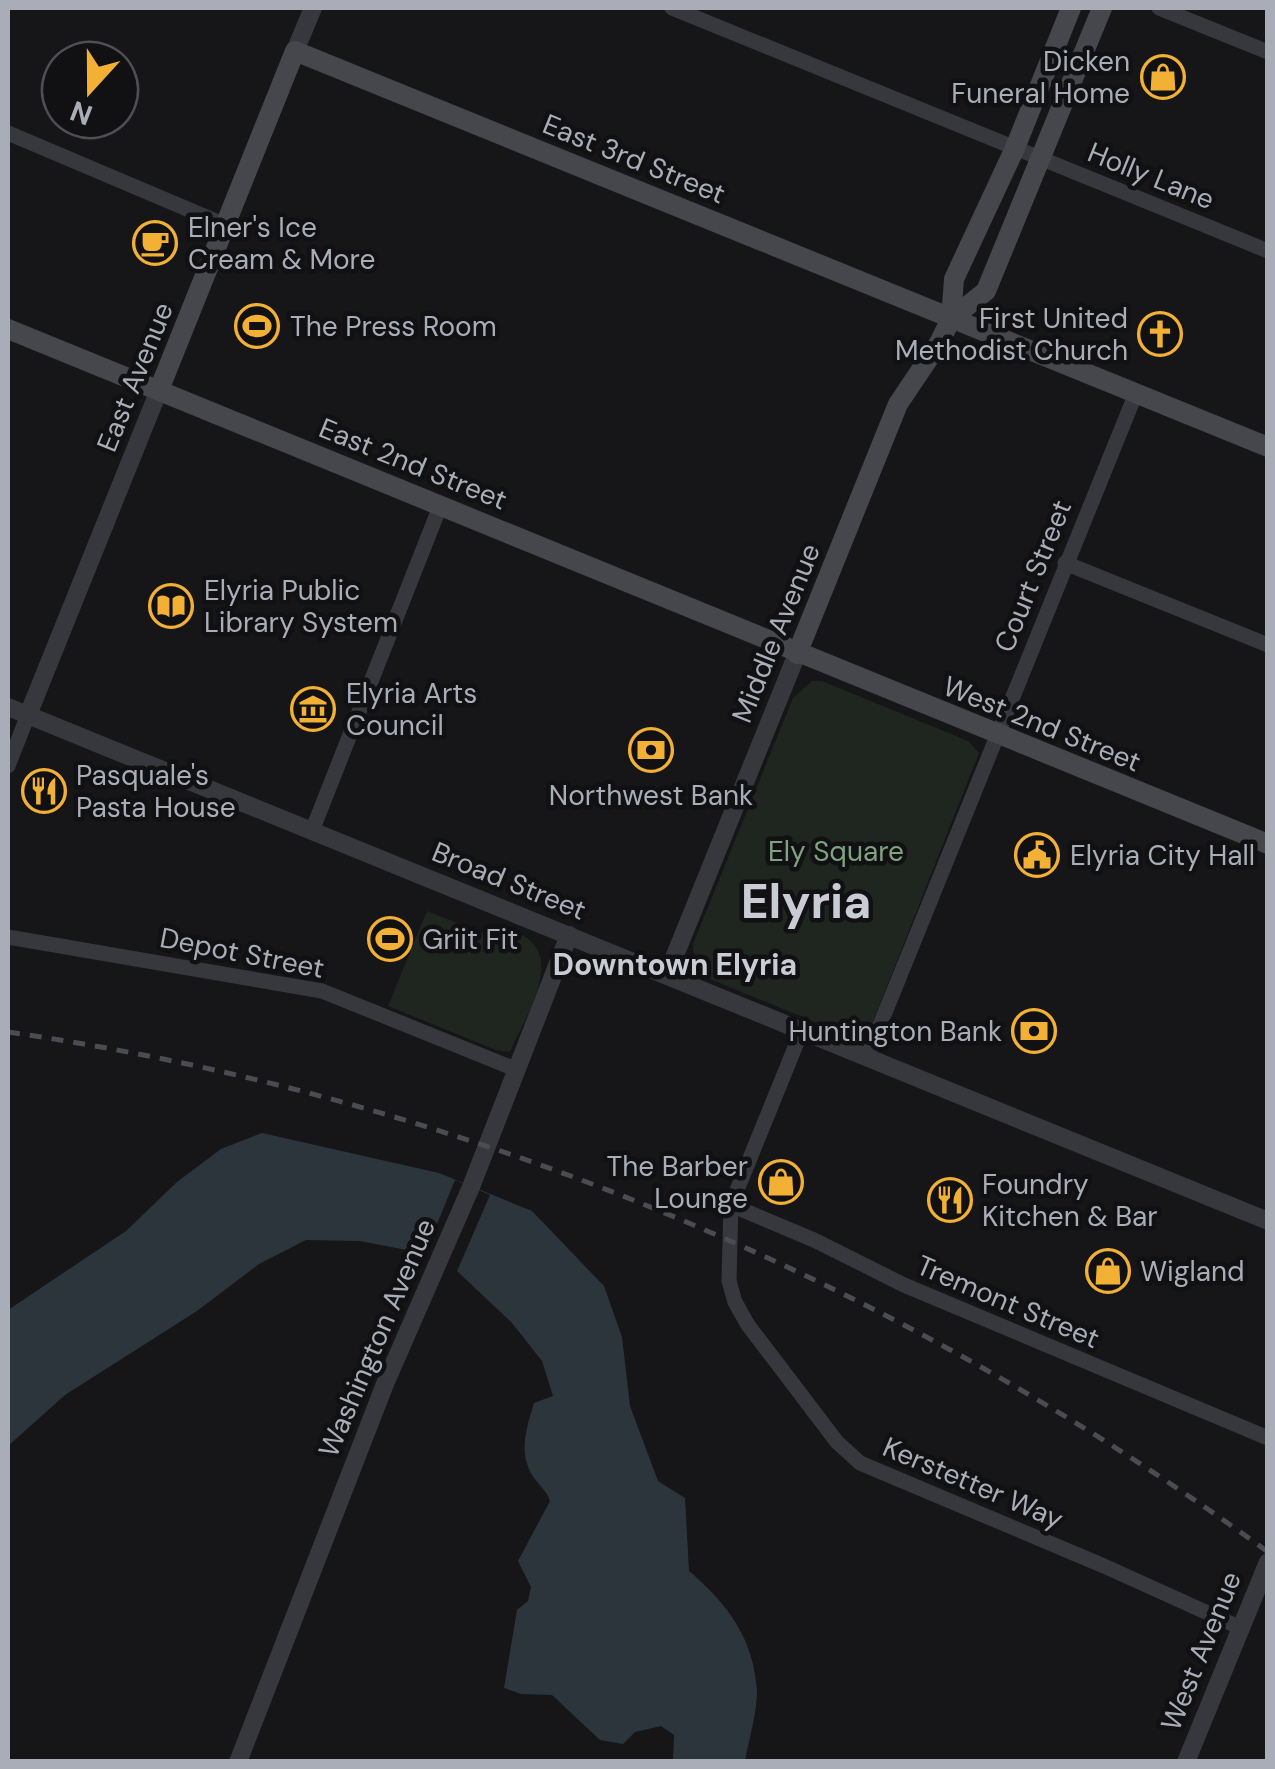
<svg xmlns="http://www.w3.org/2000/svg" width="1275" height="1769" viewBox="0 0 1275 1769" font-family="'DM Sans',sans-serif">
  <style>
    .green { fill: #1e261f }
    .water { fill: #2c353c }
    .pier { fill: #161618 }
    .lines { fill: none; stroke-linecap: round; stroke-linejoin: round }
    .minor { stroke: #37383d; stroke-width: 15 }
    .tertiary { stroke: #37383d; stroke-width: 18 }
    .secondary { stroke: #45474d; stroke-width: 20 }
    .rail { stroke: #4a4c52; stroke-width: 5; stroke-dasharray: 12 10; stroke-linecap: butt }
    .labels { text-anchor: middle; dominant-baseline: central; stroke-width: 9; stroke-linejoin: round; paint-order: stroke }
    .poi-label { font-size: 28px; fill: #a8adb8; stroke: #111113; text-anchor: start }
    .street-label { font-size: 28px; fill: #a8adb8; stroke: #111113 }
    .park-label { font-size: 28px; fill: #7fa381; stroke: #111113 }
    .neighbourhood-label { font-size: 30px; font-weight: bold; fill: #c9ccd4; stroke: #111113 }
    .town-label { font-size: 48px; font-weight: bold; fill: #c9ccd4; stroke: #111113 }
  </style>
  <rect width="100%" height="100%" fill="#161618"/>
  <g class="green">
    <path d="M812 681H822L968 741 979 753 872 1024 858 1034H844L710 979C697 970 693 959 693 944L793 698Z"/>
    <path d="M427 911 500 940 522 935C566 958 523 1020 510 1052L496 1050 388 1006Z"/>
  </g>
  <path class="water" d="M262 1133 439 1173 532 1211 604 1286 622 1337 630 1406 658 1481 685 1498 689 1571C727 1603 754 1639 757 1691 757 1713 749 1739 745 1761H673L674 1735 661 1726 635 1732 623 1744 600 1740 552 1695 521 1694 504 1688 517 1610 528 1601 531 1587 518 1561 550 1501C546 1489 538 1485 532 1475 518 1451 527 1427 534 1403L553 1396 542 1361 512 1323 456 1270 412 1251 360 1241 306 1240 259 1264 197 1311 65 1395 8 1446V1310L126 1231 177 1182 221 1149Z"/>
  <polygon class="pier" points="455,1180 490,1195 455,1276 422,1261"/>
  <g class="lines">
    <g class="minor">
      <polyline points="672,8 1268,251"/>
      <polyline points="1159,8 1268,52"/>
      <polyline points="8,133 225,225"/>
      <polyline points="1065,563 1268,645"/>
      <polyline points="8,766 28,715"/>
      <polyline points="312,831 441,504"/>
      <polyline points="8,937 322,991 515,1069"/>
      <polyline points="802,1030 731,1205 729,1281 735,1302 748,1325 837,1442 860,1463 1104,1566 1241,1628"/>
      <polyline points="867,1057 1136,393"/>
      <polyline points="731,1205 814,1240 904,1285 1268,1438"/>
    </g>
    <g class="tertiary">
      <polyline points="295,51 313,8"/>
      <polyline points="8,707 1268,1221"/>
      <polyline points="28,715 159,390"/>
      <polyline points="667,975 797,654"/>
      <polyline points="238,1762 385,1384 471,1187 569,935"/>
      <polyline points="1186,1762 1268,1562"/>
    </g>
    <g class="secondary">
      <polyline points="951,319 986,291 1102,8"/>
      <polyline points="8,329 1268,844"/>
      <polyline points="159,390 295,51 1268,447"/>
      <polyline points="797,654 898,404 939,343 951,319 954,279 1015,148 1071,8"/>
    </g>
    <path class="rail" d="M8 1032C462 1097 897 1281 1268 1552"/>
  </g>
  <defs>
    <g id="shop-ring" transform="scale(2.25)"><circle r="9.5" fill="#111113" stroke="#f2b134" stroke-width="1.5"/><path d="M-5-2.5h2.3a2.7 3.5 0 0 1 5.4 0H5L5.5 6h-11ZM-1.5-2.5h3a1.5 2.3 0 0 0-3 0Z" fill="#f2b134"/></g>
    <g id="cafe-ring" transform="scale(2.25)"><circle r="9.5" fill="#111113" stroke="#f2b134" stroke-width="1.5"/><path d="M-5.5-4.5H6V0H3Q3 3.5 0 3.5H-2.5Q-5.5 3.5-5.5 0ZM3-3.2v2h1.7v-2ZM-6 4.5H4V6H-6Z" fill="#f2b134"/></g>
    <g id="stadium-ring" transform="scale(2.25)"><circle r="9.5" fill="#111113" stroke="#f2b134" stroke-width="1.5"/><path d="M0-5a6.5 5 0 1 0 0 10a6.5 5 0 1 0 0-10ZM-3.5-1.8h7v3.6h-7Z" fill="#f2b134"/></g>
    <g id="church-ring" transform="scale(2.25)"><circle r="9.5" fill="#111113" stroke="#f2b134" stroke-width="1.5"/><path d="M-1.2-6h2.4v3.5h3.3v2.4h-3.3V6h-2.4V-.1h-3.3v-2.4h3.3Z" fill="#f2b134"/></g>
    <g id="library-ring" transform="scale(2.25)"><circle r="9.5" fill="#111113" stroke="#f2b134" stroke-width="1.5"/><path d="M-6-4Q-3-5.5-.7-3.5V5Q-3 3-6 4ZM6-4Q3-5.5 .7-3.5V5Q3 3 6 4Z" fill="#f2b134"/></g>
    <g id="museum-ring" transform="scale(2.25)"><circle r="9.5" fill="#111113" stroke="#f2b134" stroke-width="1.5"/><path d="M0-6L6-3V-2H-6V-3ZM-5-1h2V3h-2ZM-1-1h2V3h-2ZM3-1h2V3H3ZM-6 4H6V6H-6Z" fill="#f2b134"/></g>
    <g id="bank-ring" transform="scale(2.25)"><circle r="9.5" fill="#111113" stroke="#f2b134" stroke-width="1.5"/><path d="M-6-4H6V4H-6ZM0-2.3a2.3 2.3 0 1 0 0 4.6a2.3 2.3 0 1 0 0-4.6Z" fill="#f2b134"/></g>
    <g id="restaurant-ring" transform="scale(2.25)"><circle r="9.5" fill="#111113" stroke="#f2b134" stroke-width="1.5"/><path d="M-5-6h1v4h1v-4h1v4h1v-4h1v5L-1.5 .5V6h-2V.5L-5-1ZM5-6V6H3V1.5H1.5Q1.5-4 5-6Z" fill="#f2b134"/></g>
    <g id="civic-ring" transform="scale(2.25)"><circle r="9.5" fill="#111113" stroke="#f2b134" stroke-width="1.5"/><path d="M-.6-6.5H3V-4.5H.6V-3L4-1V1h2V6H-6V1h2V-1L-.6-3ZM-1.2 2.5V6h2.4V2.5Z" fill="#f2b134"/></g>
  </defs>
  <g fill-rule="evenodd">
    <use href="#shop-ring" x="1163" y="77"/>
    <use href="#cafe-ring" x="155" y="243"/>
    <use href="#stadium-ring" x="257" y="326"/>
    <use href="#church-ring" x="1160" y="334"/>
    <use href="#library-ring" x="171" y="606"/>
    <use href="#museum-ring" x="313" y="709"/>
    <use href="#bank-ring" x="651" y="750"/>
    <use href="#restaurant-ring" x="44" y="791"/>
    <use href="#civic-ring" x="1037" y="855"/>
    <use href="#stadium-ring" x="390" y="939"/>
    <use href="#bank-ring" x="1034" y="1031"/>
    <use href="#shop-ring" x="781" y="1182"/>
    <use href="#restaurant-ring" x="950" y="1200"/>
    <use href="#shop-ring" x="1108" y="1271"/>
  </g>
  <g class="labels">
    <g class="poi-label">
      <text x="1130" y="61" text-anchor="end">Dicken<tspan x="1130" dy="32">Funeral Home</tspan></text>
      <text x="188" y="227">Elner's Ice<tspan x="188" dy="32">Cream &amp; More</tspan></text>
      <text x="1128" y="318" text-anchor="end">First United<tspan x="1128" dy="32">Methodist Church</tspan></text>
      <text x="290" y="326">The Press Room</text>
      <text x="204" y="590">Elyria Public<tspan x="204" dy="32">Library System</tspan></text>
      <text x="346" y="693">Elyria Arts<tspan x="346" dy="32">Council</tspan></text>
      <text x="76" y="775">Pasquale's<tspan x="76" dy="32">Pasta House</tspan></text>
      <text x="651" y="795" text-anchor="middle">Northwest Bank</text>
      <text x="1070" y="855">Elyria City Hall</text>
      <text x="422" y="939">Griit Fit</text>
      <text x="1002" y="1031" text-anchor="end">Huntington Bank</text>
      <text x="748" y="1166" text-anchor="end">The Barber<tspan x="748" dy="32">Lounge</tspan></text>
      <text x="982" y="1184">Foundry<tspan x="982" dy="32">Kitchen &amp; Bar</tspan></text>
      <text x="1140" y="1271">Wigland</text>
    </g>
    <g class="street-label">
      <text transform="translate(634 159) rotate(22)">East 3rd Street</text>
      <text transform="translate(1151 176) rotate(22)">Holly Lane</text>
      <text transform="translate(135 377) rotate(-68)">East Avenue</text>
      <text transform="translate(413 464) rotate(22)">East 2nd Street</text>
      <text transform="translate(1033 576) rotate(-68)">Court Street</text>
      <text transform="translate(776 633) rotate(-68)">Middle Avenue</text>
      <text transform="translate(1042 724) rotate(22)">West 2nd Street</text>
      <text transform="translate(509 881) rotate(22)">Broad Street</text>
      <text transform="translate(242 953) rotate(11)">Depot Street</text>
      <text transform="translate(1008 1302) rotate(23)">Tremont Street</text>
      <text transform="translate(377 1338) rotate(-67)">Washington Avenue</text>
      <text transform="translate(973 1483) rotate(23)">Kerstetter Way</text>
      <text transform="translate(1201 1651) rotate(-68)">West Avenue</text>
    </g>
    <g class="park-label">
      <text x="836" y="851">Ely Square</text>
    </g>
    <g class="neighbourhood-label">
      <text x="675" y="964">Downtown Elyria</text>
    </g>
    <g class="town-label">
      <text x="806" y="901">Elyria</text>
    </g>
  </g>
  <rect width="1275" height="1769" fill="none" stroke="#a8adb8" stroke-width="20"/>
  <g transform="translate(90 90) rotate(201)"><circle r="48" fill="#111113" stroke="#4d4f55" stroke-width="2.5"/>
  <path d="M0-8L18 38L0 25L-18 38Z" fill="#f2b134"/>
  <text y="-15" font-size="28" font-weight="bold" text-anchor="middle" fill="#a8adb8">N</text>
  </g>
</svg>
